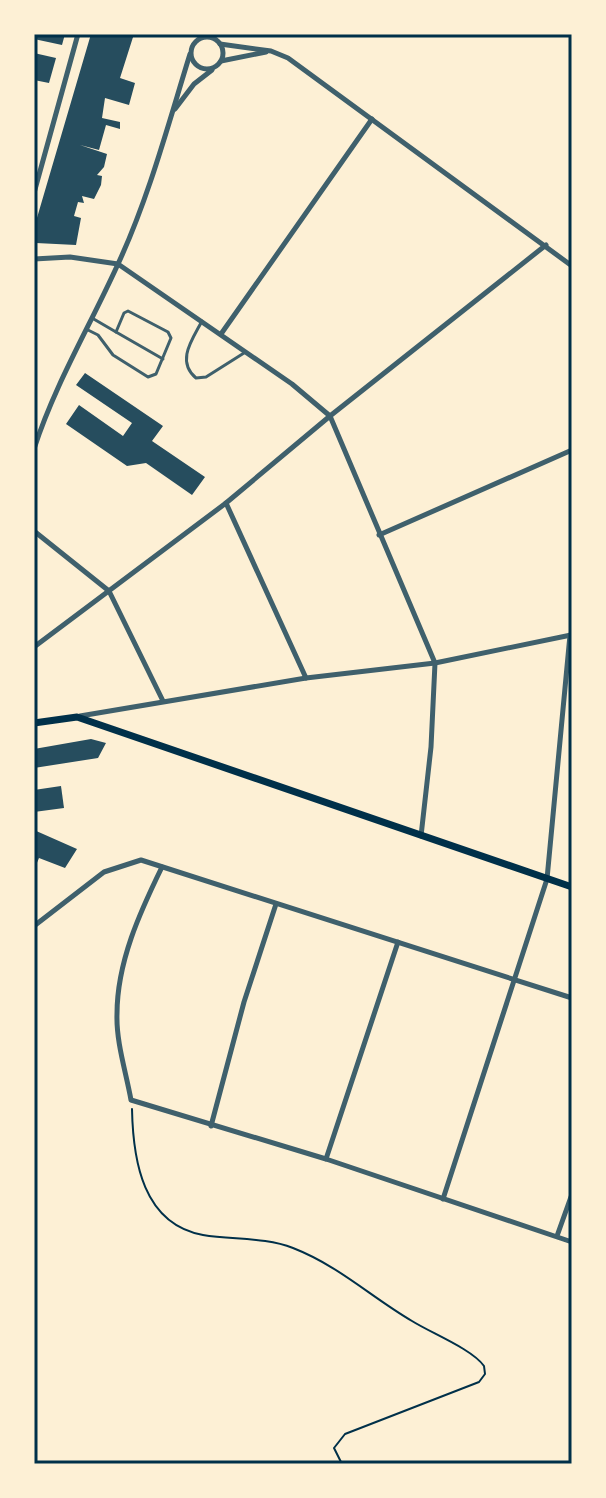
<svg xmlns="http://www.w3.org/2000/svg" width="606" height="1498" viewBox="0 0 606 1498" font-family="'IBM Plex Sans',sans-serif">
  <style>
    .building { fill: #264d5e }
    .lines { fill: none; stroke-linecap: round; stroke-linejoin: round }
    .path { stroke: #003049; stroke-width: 2 }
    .service { stroke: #3f606c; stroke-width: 3 }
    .minor { stroke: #3f606c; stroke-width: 5 }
    .secondary { stroke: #003049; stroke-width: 7 }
    .neatline { fill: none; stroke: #003049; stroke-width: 3 }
  </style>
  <rect width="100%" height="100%" fill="#fdf0d5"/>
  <g class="building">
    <polygon points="34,34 65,34 62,45 34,39"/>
    <polygon points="91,34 134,34 120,78 135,83 129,105 105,98 102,118 120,122 120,129 106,125 99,150 80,145 107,154 104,167 97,175 102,176 101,185 94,199 82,196 84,203 78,202 74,216 81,218 76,245 36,243 34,228"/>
    <polygon points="34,53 56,58 49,83 34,80"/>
    <polygon points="85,373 163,426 152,441 205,477 192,495 146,463 127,466 66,424 79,405 123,436 132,423 76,385"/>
    <polygon points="91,739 106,743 98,758 34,768 34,749"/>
    <polygon points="61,786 64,808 34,812 34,790"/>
    <polygon points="34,830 77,849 65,868 39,858 34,870"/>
  </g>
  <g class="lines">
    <path class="path" d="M132 1109C133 1161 143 1224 203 1235 233 1240 265 1237 293 1248 339 1266 371 1297 412 1321 431 1333 472 1349 484 1366L485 1374 479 1382 345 1434 334 1448 342 1464"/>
    <g class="service">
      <path d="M202 321C192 340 176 361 196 378L206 377 244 353"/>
      <polyline points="86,329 98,335 113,355 148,377 156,374 171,338 168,332 128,311 124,313 116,332 92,318"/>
      <polyline points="116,332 163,359"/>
    </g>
    <g class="minor">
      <circle cx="207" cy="53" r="16"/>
      <polyline points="220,44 271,51 288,58 572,266"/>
      <polyline points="221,61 266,52"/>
      <polyline points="175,109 194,84 212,70"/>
      <polyline points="34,193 78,34"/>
      <polyline points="34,259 70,257 118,264 292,384 330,416 435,663 431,747 421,836"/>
      <polyline points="221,334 372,119"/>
      <path d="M34 449C55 384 90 326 118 264 149 197 168 125 190 54"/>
      <polyline points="226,503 306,678"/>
      <polyline points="34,531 109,591 163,701"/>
      <polyline points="379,535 572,450"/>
      <polyline points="34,647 226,503 330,416 546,245"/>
      <polyline points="80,716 306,678 435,663 571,635"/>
      <path d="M162 867C140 912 117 962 117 1014 116 1042 126 1072 131 1100L326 1159 572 1242"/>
      <polyline points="34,926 104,872 141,860 572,998"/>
      <polyline points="211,1126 244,1002 276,904"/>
      <polyline points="326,1159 398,942"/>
      <polyline points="443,1199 547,879 570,635"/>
      <polyline points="557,1236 572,1194"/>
    </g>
    <polyline class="secondary" points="34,723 77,717 572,887"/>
  </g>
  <rect width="606" height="1498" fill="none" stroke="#fdf0d5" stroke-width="72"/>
  <rect x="36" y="36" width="534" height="1426" class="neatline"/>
</svg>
